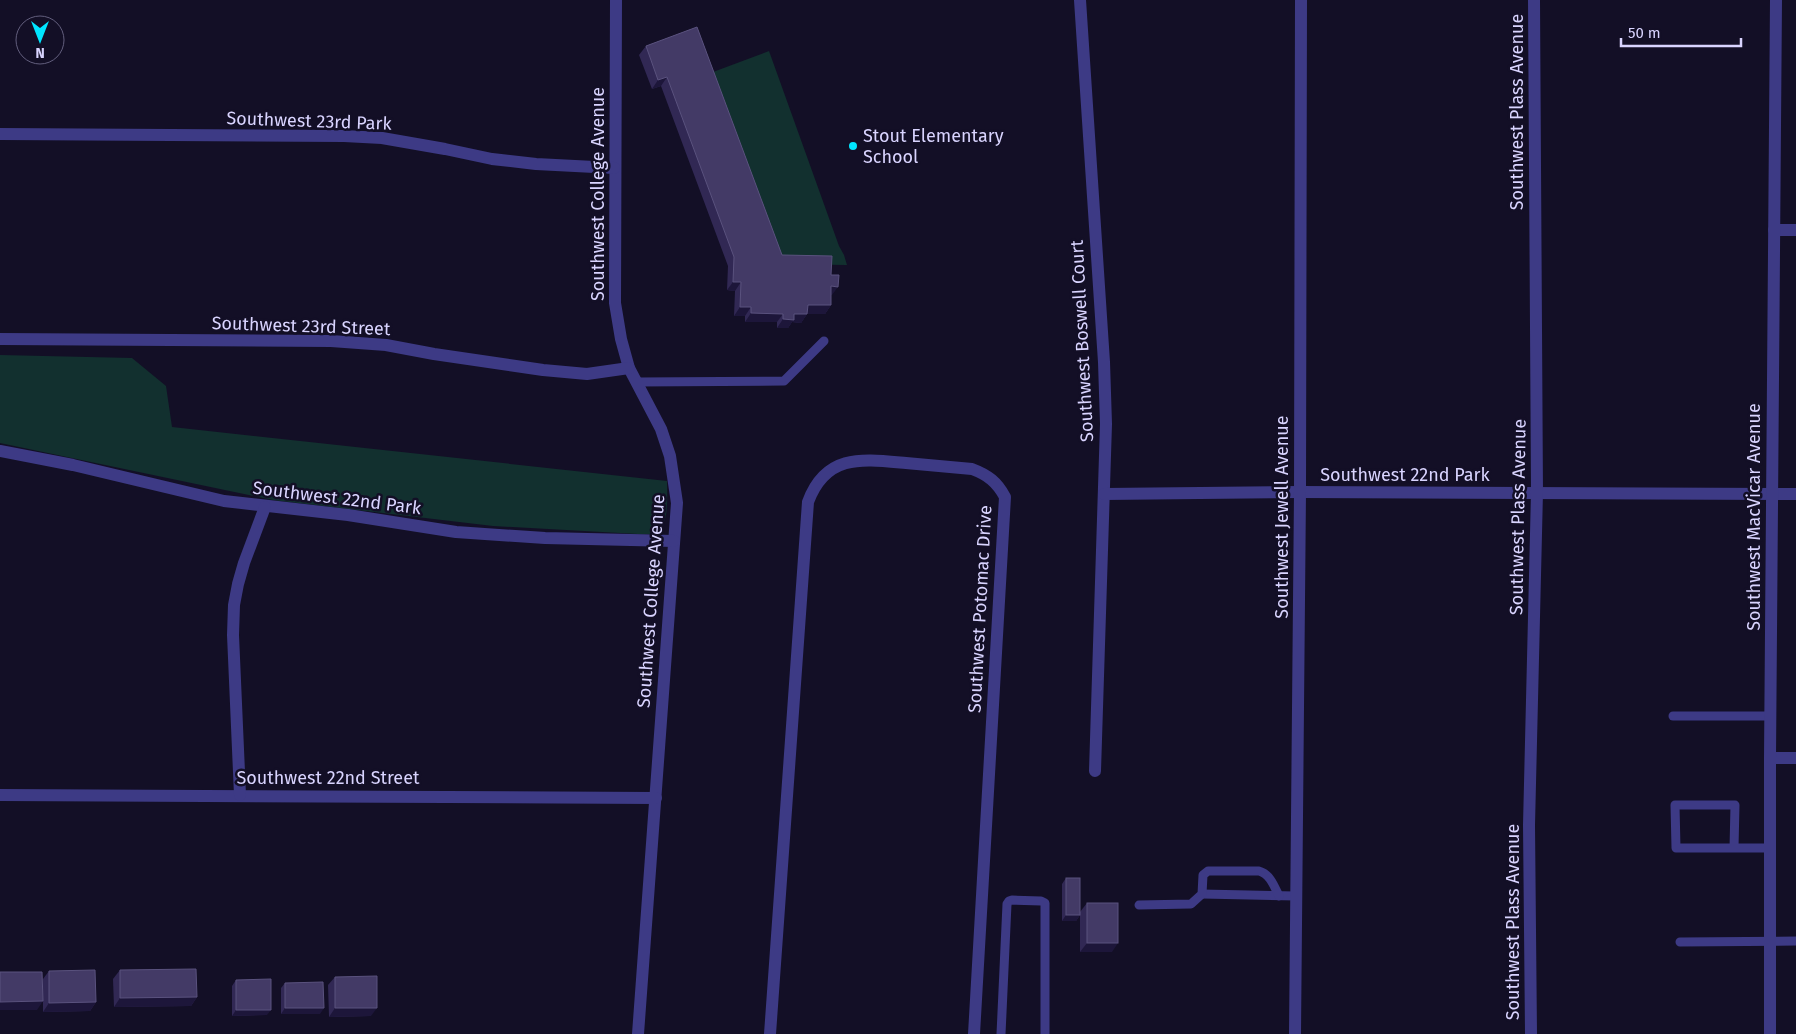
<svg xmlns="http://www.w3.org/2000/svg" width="1796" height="1034" viewBox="0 0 1796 1034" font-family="'Fira Sans',sans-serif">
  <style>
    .green { fill: #12302f }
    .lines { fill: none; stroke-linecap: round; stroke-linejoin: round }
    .lane { stroke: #3d3a85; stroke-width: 9 }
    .street { stroke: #3d3a85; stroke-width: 12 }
    .wall { fill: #312854 }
    .shaded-wall { fill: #1d163a }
    .building { fill: #433a66; stroke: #5a527e }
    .poi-dot { fill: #00e5ff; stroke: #130f26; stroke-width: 2 }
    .labels { text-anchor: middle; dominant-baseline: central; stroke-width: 5; stroke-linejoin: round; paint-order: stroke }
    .street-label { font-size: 18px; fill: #d9d4ff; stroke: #130f26 }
    .poi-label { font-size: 18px; fill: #d9d4ff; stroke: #130f26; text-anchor: start }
  </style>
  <rect width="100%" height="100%" fill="#130f26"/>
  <g class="green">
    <polygon points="769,51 839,246 844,255 847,265 775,264 705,75"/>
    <path d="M0 355 132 358 166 386 172 427 667 481C667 495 670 528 655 533 650 535 643 534 638 534L493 526 273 500 0 443Z"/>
  </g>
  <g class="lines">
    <g class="lane">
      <polyline points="637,382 784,381 824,341"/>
      <polyline points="1673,716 1770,716"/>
      <polyline points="1734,848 1735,805 1675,805 1676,848 1770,848"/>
      <polyline points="1202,894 1296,896"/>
      <path d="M1139 905 1191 904 1202 894 1203 875 1208 871H1259C1270 874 1274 886 1279 896"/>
      <polyline points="1680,942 1796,941"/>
      <polyline points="1001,1034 1007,904 1009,901 1012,900 1041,901 1045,903 1045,1034"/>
    </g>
    <g class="street">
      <polyline points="616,0 615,303 621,339 629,368 661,429 670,456 677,503 638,1034"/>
      <polyline points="1080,0 1104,362 1106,424 1095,771"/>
      <polyline points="0,134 344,136 382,138 445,149 492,159 536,164 614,168"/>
      <polyline points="1774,230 1796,230"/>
      <polyline points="0,339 331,341 386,345 434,354 543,370 587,374 629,368"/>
      <polyline points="0,451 73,465 224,501 348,515 456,532 545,538 674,541"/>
      <polyline points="1104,494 1300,492 1796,494"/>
      <polyline points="1770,758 1796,758"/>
      <polyline points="0,795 656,798"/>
      <polyline points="240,795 233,635 234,605 238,584 244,563 265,507"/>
      <path d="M770 1034 808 502C826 453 863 459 906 463 928 465 950 467 972 469 988 475 997 482 1005 497L974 1034"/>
      <polyline points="1295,1034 1300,492 1301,0"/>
      <polyline points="1531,1034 1529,825 1537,492 1534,0"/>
      <polyline points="1770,1034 1770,758 1776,0"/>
    </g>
  </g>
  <g class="wall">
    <polygon points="697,27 782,255 831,275 832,295 831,295 831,305 825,314 807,314 801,323 792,322 788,328 777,328 777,322 745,322 745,316 734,316 735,291 727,290 728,266 661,86 652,89 639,55 646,46"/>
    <polygon points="1066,878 1080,915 1076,921 1062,921 1062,884"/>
    <polygon points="1087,903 1112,952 1080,952 1080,912"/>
    <polygon points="120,970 197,997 191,1006 114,1007 113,979"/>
    <polygon points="49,971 96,1002 90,1011 43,1012 43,979"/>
    <polygon points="335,977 371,1016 329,1017 328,985"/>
    <polygon points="236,980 267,1015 232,1016 232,986"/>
    <polygon points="285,983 320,1014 281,1014 281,988"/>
  </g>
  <g class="shaded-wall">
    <polygon points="667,77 661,86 652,89 658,80"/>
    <polygon points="733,282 741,282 735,291 727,290"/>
    <polygon points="831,286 838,287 832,295 825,295"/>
    <polygon points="808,305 831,305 825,314 802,314"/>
    <polygon points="740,307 751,307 745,316 734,316"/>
    <polygon points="751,313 783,314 777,322 745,322"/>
    <polygon points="794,314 807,314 801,323 792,322 788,328 777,328 783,319"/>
    <polygon points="1066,915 1080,915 1076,921 1062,921"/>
    <polygon points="1087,943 1118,943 1112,952 1080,952"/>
    <polygon points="197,997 191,1006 114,1007 120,998"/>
    <polygon points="43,1001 37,1010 0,1010 0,1002"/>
    <polygon points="96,1002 90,1011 43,1012 49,1003"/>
    <polygon points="285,1008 324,1008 320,1014 281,1014"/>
    <polygon points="335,1008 377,1008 371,1016 329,1017"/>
    <polygon points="236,1010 271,1010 267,1015 232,1016"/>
  </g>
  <g class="building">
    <polygon points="697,27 782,255 832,256 831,275 839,275 838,287 831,286 831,305 808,305 807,314 794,314 794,320 783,319 783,314 751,313 751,307 740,307 741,282 733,282 734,257 667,77 658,80 646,46"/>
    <rect x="1066" y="878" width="14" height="37"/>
    <rect x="1087" y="903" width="31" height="40"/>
    <polygon points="196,969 197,997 120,998 120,970"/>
    <polygon points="95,970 96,1002 49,1003 49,971"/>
    <polygon points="0,972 42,972 43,1001 0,1002"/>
    <polygon points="377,976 377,1008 335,1008 335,977"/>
    <polygon points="271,979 271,1010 236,1010 236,980"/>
    <polygon points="323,982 324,1008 285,1008 285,983"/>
  </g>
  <circle class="poi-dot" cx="853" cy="146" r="5"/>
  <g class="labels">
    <g class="street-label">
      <text transform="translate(1517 112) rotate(-90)">Southwest Plass Avenue</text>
      <text transform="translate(309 121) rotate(2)">Southwest 23rd Park</text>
      <text transform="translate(598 194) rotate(-90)">Southwest College Avenue</text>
      <text transform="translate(301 326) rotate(2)">Southwest 23rd Street</text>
      <text transform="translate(1082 341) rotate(-93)">Southwest Boswell Court</text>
      <text x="1405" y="475">Southwest 22nd Park</text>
      <text transform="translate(337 498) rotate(7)">Southwest 22nd Park</text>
      <text transform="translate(1282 517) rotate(-90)">Southwest Jewell Avenue</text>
      <text transform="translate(1518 517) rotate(-89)">Southwest Plass Avenue</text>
      <text transform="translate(1754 517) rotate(-90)">Southwest MacVicar Avenue</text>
      <text transform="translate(651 601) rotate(-86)">Southwest College Avenue</text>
      <text transform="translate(980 609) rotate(-87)">Southwest Potomac Drive</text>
      <text x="328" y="778">Southwest 22nd Street</text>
      <text transform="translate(1513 922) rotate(-90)">Southwest Plass Avenue</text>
    </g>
    <g class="poi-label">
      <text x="863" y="136">Stout Elementary<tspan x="863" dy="21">School</tspan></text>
    </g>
  </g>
  <g transform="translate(40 40) rotate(180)"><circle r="24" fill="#130f26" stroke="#625e7d"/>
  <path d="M0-4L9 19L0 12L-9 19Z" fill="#00e5ff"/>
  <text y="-8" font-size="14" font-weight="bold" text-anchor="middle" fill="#d9d4ff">N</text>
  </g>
  <path d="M1621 38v8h120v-8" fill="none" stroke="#d9d4ff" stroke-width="2.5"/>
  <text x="1628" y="38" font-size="15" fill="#d9d4ff" stroke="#130f26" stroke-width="4" paint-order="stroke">50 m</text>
</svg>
